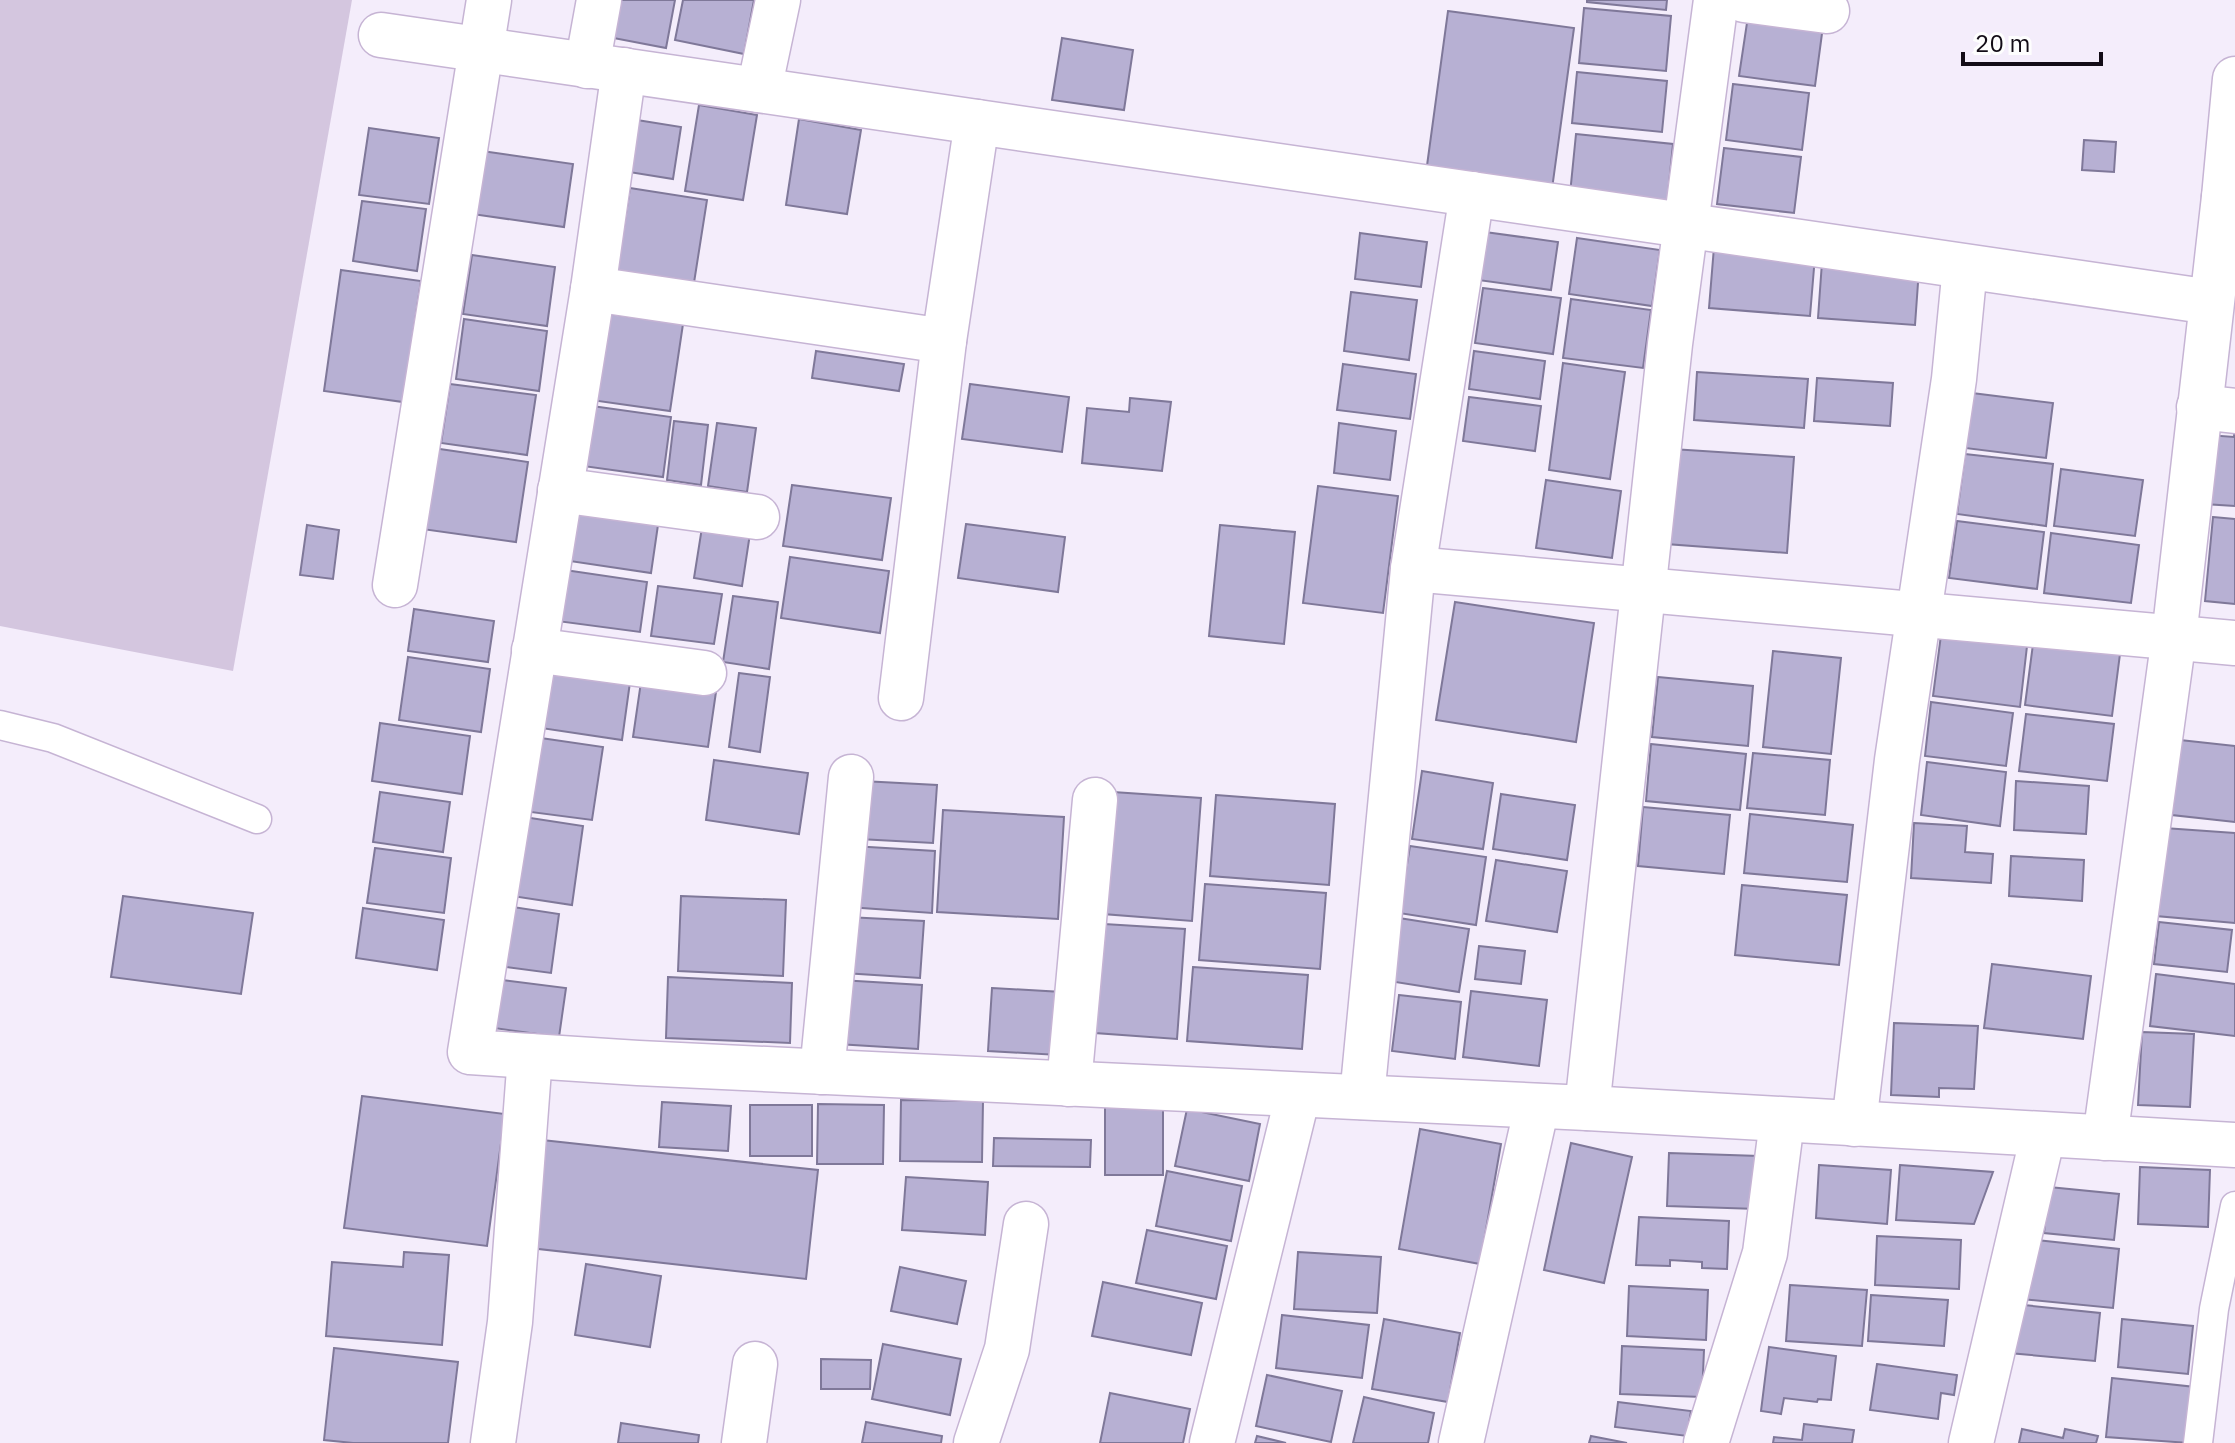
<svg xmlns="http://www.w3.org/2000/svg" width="2235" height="1443" viewBox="0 0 2235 1443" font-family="'IBM Plex Sans',sans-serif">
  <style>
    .green { fill: #d4c6df }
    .building { fill: #b7b0d3; stroke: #7f7899; stroke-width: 2 }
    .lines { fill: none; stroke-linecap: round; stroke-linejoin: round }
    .lane-casing { stroke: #c6b4d4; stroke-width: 31 }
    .street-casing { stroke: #c6b4d4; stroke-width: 47 }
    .lane { stroke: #fff; stroke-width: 28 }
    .street { stroke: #fff; stroke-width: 44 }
  </style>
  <rect width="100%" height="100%" fill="#f4edfb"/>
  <polygon class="green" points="0,0 352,0 233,671 0,626"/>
  <g class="building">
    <polygon points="610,0 675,0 666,48 603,36"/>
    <polygon points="683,0 754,0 744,54 675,40"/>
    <polygon points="1587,0 1667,0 1666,10 1587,2"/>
    <polygon points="1584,8 1671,16 1666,71 1579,63"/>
    <polygon points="1448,11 1574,28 1552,189 1426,173"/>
    <polygon points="1748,16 1823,26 1815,86 1739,76"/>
    <polygon points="1062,38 1133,50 1124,110 1052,100"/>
    <polygon points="1577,72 1667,81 1662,132 1572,123"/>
    <polygon points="1733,84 1809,93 1802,150 1726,140"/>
    <polygon points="699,105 757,115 743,200 685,191"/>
    <polygon points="799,119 861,130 847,214 786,205"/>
    <polygon points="637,120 681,127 673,179 629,172"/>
    <polygon points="369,128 439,138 429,204 359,195"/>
    <polygon points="1576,134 1673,144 1667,204 1570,194"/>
    <polygon points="2084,140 2116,142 2114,172 2082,170"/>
    <polygon points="1724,148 1801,157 1794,213 1717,204"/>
    <polygon points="482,151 573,164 564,227 472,214"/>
    <polygon points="630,188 707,200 693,289 616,278"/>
    <polygon points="362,201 426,209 417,271 353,261"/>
    <polygon points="1485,232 1558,242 1551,290 1478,280"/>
    <polygon points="1360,233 1427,242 1421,287 1355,279"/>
    <polygon points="1577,238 1660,250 1652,306 1569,294"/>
    <polygon points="1714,247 1815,256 1810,316 1709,308"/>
    <polygon points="472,255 555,267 547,326 463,314"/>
    <polygon points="1822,262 1919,269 1915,325 1818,318"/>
    <polygon points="341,270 421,281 403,402 324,391"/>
    <polygon points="1483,288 1561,298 1553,354 1475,343"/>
    <polygon points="1351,292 1417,300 1409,360 1344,351"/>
    <polygon points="1571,299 1651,310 1643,368 1563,358"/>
    <polygon points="604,313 683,324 670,411 591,400"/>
    <polygon points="464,319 547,331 539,391 456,379"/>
    <polygon points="816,351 904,364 899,391 812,378"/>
    <polygon points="1474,351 1545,361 1540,399 1469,389"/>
    <polygon points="1563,363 1625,372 1610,479 1549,470"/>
    <polygon points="1343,364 1416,374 1410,419 1337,410"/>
    <polygon points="1697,372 1808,379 1804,428 1694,420"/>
    <polygon points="1817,378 1893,383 1890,426 1814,421"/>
    <polygon points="450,384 536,395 527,455 441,443"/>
    <polygon points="970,384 1069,397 1062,452 962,439"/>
    <polygon points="1972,393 2053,403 2046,458 1965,448"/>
    <polygon points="1469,397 1541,406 1535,451 1463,441"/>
    <polygon points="1130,398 1171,402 1162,471 1082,463 1087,408 1129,412"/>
    <polygon points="592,406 671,417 663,477 583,466"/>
    <polygon points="674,421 708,425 701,485 667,480"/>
    <polygon points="717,423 756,428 747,492 708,486"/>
    <polygon points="1339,423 1396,431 1390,480 1334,473"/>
    <polygon points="2235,424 2235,506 2204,504 2208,435 2234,437"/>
    <polygon points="433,448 528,462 516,542 422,529"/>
    <polygon points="1672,449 1794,457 1787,553 1666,544"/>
    <polygon points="1965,454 2053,464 2046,526 1957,514"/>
    <polygon points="2061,469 2143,480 2135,536 2054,526"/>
    <polygon points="1546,480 1621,491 1612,558 1536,548"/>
    <polygon points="792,485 891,498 882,560 783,546"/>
    <polygon points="1318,486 1398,496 1383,613 1303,603"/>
    <polygon points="571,505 659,518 651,573 563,560"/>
    <polygon points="2213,517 2235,519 2235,604 2205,601"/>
    <polygon points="703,521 751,527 742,586 694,578"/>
    <polygon points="1957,521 2044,532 2037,589 1949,578"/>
    <polygon points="966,524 1065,537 1058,592 958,578"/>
    <polygon points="307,525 339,530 333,579 300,575"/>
    <polygon points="1220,525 1295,532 1284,644 1209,636"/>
    <polygon points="2051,533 2139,545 2131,603 2044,593"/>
    <polygon points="790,557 889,571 880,633 781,618"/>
    <polygon points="565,570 647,582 640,632 557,621"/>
    <polygon points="658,586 722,594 714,644 651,636"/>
    <polygon points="733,596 778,602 769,669 723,662"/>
    <polygon points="1455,602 1594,623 1576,742 1436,720"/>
    <polygon points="414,609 494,621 488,662 408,651"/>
    <polygon points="1941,635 2027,646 2020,707 1933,696"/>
    <polygon points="2033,644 2120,654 2112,716 2025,705"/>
    <polygon points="1773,651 1841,658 1831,754 1763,747"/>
    <polygon points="408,657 490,669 481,732 399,720"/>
    <polygon points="550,663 631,675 622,740 541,728"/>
    <polygon points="739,673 770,677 760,752 729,747"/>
    <polygon points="642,675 717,685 708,747 633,737"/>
    <polygon points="1658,677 1753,686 1748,746 1652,737"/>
    <polygon points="1931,702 2013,713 2006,766 1925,756"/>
    <polygon points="2026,714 2114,724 2107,781 2019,771"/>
    <polygon points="380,723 470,736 462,794 372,781"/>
    <polygon points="534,737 603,747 592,820 523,811"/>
    <polygon points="2180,740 2235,746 2235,822 2172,815"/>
    <polygon points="1651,744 1746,754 1740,810 1646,801"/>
    <polygon points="1753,753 1830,760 1825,815 1747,808"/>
    <polygon points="714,760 808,773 799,834 706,820"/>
    <polygon points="1927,762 2006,772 2000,826 1921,815"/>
    <polygon points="1422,771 1493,783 1483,849 1412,839"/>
    <polygon points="862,781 937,785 933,843 859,839"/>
    <polygon points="2016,781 2089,786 2086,834 2014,830"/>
    <polygon points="380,792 450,802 443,852 373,842"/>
    <polygon points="1113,792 1201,798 1192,921 1103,914"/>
    <polygon points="1501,794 1575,805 1567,860 1493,849"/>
    <polygon points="1216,795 1335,804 1329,885 1210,876"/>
    <polygon points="1643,807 1730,815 1724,874 1638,866"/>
    <polygon points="943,810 1064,817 1058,919 937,912"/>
    <polygon points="1750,814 1853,825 1847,882 1744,873"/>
    <polygon points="524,817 583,826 572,905 512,896"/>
    <polygon points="1914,823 1967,826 1965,852 1993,854 1991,883 1911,878"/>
    <polygon points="2164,828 2235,833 2235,923 2156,916"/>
    <polygon points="852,846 935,851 932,913 848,907"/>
    <polygon points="1410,846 1486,857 1476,925 1399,913"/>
    <polygon points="375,848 451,858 444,913 367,903"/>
    <polygon points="2011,856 2084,860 2082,901 2009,896"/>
    <polygon points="1496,860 1567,871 1557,932 1486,921"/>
    <polygon points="1205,884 1326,893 1320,969 1199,960"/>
    <polygon points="1742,885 1847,895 1839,965 1735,955"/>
    <polygon points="123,896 253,913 241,994 111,977"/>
    <polygon points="681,896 786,900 783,976 678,971"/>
    <polygon points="506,906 559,914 551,973 498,966"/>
    <polygon points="363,908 444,920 437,970 356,958"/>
    <polygon points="847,917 924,921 920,978 844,973"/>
    <polygon points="1399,918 1469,929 1459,992 1389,981"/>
    <polygon points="2159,922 2232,930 2227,972 2154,964"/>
    <polygon points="1104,924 1185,929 1177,1039 1095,1033"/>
    <polygon points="1479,946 1525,951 1521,984 1475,979"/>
    <polygon points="1992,964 2091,976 2083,1039 1984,1028"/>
    <polygon points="1193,967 1308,975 1302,1049 1187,1041"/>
    <polygon points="2156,974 2235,984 2235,1036 2150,1026"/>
    <polygon points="668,977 792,983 790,1043 666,1038"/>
    <polygon points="495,979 566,988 559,1037 487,1027"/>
    <polygon points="840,980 922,985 918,1049 837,1044"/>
    <polygon points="992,988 1062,992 1058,1055 988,1051"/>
    <polygon points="1471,991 1547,1000 1539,1066 1463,1057"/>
    <polygon points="1399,995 1461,1002 1455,1059 1392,1051"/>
    <polygon points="1894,1023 1978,1026 1974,1089 1939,1088 1939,1097 1891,1095"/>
    <polygon points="2142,1032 2194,1034 2190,1107 2138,1105"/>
    <polygon points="362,1096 505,1114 487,1246 344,1228"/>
    <polygon points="901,1100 983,1101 982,1162 900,1161"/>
    <polygon points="662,1102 731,1106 728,1151 659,1147"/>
    <rect x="1105" y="1103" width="58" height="72"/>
    <polygon points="818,1104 884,1105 883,1164 817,1164"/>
    <rect x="750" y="1105" width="62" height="51"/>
    <polygon points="1187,1109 1260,1124 1249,1181 1175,1166"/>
    <polygon points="1420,1129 1501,1144 1480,1264 1399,1249"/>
    <polygon points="994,1138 1091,1140 1090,1167 993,1166"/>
    <polygon points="542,1140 818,1170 806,1279 530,1248"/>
    <polygon points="1571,1143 1632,1157 1604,1283 1544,1270"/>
    <polygon points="1669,1153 1759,1156 1757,1209 1667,1206"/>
    <polygon points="1819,1165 1891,1170 1887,1224 1816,1218"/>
    <polygon points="1900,1165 1993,1172 1974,1224 1896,1220"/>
    <polygon points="2140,1167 2210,1170 2208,1227 2138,1224"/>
    <polygon points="1167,1171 1242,1186 1231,1241 1156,1226"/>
    <polygon points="906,1177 988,1182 985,1235 902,1230"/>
    <polygon points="2049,1187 2119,1194 2114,1240 2044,1233"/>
    <polygon points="1639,1217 1729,1221 1727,1269 1702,1268 1702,1262 1670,1260 1670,1266 1636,1265"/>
    <polygon points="1147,1230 1227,1246 1216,1299 1136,1283"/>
    <polygon points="1877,1236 1961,1240 1959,1289 1875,1285"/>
    <polygon points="2028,1239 2119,1249 2113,1308 2022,1299"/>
    <polygon points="404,1252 449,1255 442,1345 326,1336 332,1262 403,1267"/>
    <polygon points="1298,1252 1381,1257 1377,1313 1294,1309"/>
    <polygon points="586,1264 661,1276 650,1347 575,1335"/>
    <polygon points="900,1267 966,1281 957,1324 891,1311"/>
    <polygon points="1103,1282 1202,1303 1191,1355 1092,1336"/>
    <polygon points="1790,1285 1867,1290 1862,1346 1786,1341"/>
    <polygon points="1629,1286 1708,1290 1706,1340 1627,1336"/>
    <polygon points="1871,1295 1948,1300 1944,1346 1868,1341"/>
    <polygon points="2014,1304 2100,1313 2095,1361 2009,1353"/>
    <polygon points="1282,1315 1369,1325 1362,1378 1276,1368"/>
    <polygon points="1384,1319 1460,1333 1448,1402 1372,1389"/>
    <polygon points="2122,1319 2193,1326 2188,1374 2118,1367"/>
    <polygon points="883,1344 961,1359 950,1415 872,1399"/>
    <polygon points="1622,1346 1704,1350 1702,1397 1620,1394"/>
    <polygon points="1769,1347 1836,1356 1831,1400 1818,1399 1817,1402 1784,1398 1781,1414 1761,1411"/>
    <polygon points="334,1348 458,1362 448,1443 353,1443 324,1440"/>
    <polygon points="821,1359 871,1360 870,1389 821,1389"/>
    <polygon points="1877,1364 1957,1375 1954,1395 1941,1393 1938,1419 1870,1410"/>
    <polygon points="1267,1375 1342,1391 1331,1442 1256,1426"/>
    <polygon points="2112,1378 2195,1387 2189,1443 2106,1437"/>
    <polygon points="1110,1393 1190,1409 1183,1443 1100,1443"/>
    <polygon points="1364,1397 1434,1413 1428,1443 1353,1443"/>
    <polygon points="1618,1402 1691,1411 1687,1436 1615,1427"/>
    <polygon points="866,1422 942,1436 941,1443 862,1443"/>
    <polygon points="621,1423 699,1435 698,1443 618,1443"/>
    <polygon points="1804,1424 1854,1430 1852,1443 1773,1443 1774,1437 1802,1440"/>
    <polygon points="2022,1429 2063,1438 2065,1429 2098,1436 2096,1443 2019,1443"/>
    <polygon points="1257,1436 1286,1443 1255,1443"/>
    <polygon points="1591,1436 1627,1443 1589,1443"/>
  </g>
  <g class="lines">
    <g class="lane-casing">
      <g id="lane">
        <polyline points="0,725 53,738 257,819"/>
        <polyline points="2198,1443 2214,1309 2235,1206"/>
      </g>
    </g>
    <g class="street-casing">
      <g id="street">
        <polyline points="1744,0 1827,11"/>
        <polyline points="381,35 2211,302"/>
        <polyline points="587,66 599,0"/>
        <polyline points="624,70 593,289 470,1052 638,1063 1587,1108 2235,1145"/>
        <polyline points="759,90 778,0"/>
        <polyline points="2224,197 2235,79"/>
        <polyline points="593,289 944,341 977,122"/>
        <polyline points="2199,407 2235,411"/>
        <polyline points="560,490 757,517"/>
        <polyline points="1413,569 2235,643"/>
        <polyline points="395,585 489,0"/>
        <polyline points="534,650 704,673"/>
        <polyline points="901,698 944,341"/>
        <polyline points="822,1072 851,777"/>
        <polyline points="1069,1084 1095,800"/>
        <polyline points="1362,1097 1413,569 1472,194"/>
        <polyline points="1587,1108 1670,344 1716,0"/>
        <polyline points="1854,1124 1897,760 1954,379 1965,267"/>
        <polyline points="2105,1138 2174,637 2224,197 2235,199"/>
        <polyline points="493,1443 510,1322 530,1056"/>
        <polyline points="744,1443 755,1364"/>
        <polyline points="976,1443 1007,1349 1026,1224"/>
        <polyline points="1212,1443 1298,1095"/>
        <polyline points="1461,1443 1537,1106"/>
        <polyline points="1706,1443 1765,1253 1782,1121"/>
        <polyline points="1971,1443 2043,1135"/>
      </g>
    </g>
    <use href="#lane" class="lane"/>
    <use href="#street" class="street"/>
  </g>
  <path d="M1963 52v12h138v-12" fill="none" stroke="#130c17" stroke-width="4"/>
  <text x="1975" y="52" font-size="24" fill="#130c17" stroke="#fefefe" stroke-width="6" paint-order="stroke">20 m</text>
</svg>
